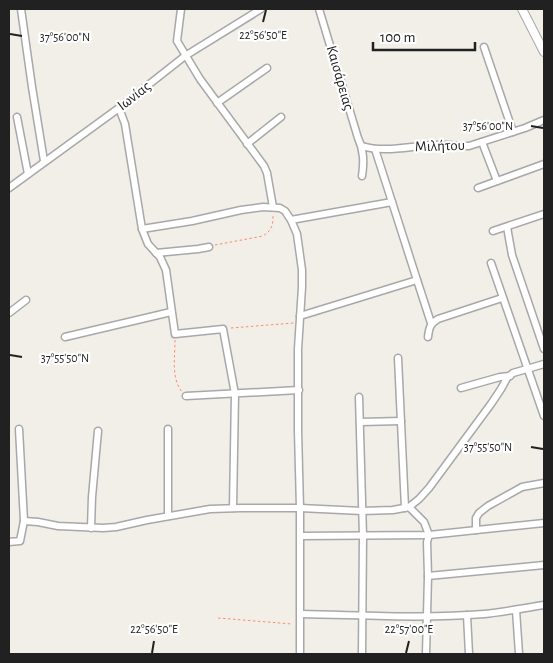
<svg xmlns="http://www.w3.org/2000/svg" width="553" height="663" viewBox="0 0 553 663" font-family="'Alegreya Sans',sans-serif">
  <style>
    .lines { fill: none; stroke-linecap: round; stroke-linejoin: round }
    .minor-casing { stroke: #a8a8a8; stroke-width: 9 }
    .tertiary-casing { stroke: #a8a8a8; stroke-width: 10 }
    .path { stroke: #fd8d6d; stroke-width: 1; stroke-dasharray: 2.5 2.5; stroke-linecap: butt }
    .minor { stroke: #fff; stroke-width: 6 }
    .tertiary { stroke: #fff; stroke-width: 8 }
    .ticks { fill: none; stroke: #212121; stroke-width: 2 }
    .labels { text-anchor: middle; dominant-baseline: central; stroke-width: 4.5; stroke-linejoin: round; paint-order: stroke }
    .street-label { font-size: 15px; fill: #212121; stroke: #fff }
    .ticks-label { font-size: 12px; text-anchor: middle; fill: #212121; stroke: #fff; stroke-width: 4.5; stroke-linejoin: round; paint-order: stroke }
  </style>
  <rect width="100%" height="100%" fill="#f1efe8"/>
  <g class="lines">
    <g class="minor-casing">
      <g id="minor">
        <polyline points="21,9 32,87 44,161"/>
        <polyline points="181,9 177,41 200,79 264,166 267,173 273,207"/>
        <path d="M319 9 358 138C364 151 364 162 362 176"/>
        <polyline points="484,47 513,132"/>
        <polyline points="217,103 267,68"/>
        <polyline points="119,108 125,124 142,229 148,244 160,257 166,270 175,334 223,329 235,394 233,508"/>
        <polyline points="17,117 28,174"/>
        <polyline points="482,142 497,181"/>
        <polyline points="247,144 281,117"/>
        <path d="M362 146C384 153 410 146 433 145 446 144 457 146 469 146L525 128 544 120"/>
        <polyline points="375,149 392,202"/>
        <polyline points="9,188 119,108 185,56 261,9"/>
        <polyline points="478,188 544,164"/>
        <polyline points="291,220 392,202 417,280 300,316"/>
        <polyline points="507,227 512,255 544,349"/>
        <polyline points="493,231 544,214"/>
        <polyline points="156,253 198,249 209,247"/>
        <polyline points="491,263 544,416"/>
        <polyline points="417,280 431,323"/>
        <polyline points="9,313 26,300"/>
        <polyline points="65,337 171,312"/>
        <path d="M428 337C429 328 430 324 438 319L502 298"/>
        <polyline points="398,358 405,508"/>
        <polyline points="461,388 500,377 510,376"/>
        <polyline points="186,396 299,390"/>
        <polyline points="359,397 363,536 362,654"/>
        <polyline points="360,422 401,421"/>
        <polyline points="19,429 24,521"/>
        <polyline points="168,429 168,516"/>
        <polyline points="409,507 424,522 429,535 427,542 428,576 426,654"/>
        <polyline points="91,528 92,497 98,431"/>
        <polyline points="476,530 476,518 479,513 488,506 522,487 544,483"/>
        <polyline points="301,536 429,535 544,523"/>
        <polyline points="9,542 20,541 24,521 38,522 58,526 103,528 116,527 147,520 210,509 241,508 300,508 298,431 298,349 302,287 302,270 297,234 291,220 285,211 280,208 263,207 241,210 192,221 142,229"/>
        <polyline points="428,576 544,565"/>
        <polyline points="516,610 519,654"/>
        <path d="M301 614C362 615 423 619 484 614 504 612 524 608 544 605"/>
        <polyline points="467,615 469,654"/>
        <polyline points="300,654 300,508 362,511 393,510 409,507 419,499 429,488 491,404 501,389 507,378 513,373 544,364"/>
      </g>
    </g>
    <g class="tertiary-casing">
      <polyline id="tertiary" points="522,9 544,52"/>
    </g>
    <g class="path">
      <path d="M215 245 263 236C272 230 273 226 273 215"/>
      <polyline points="231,328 294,323"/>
      <path d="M175 340C175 357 171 378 182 392"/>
      <polyline points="218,618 292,624"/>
    </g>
    <use href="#minor" class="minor"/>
    <use href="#tertiary" class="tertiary"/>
  </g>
  <path class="ticks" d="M263 22 266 10M10 34 22 36M531 126 543 128M10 355 22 357M531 447 543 449M152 653 154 641M406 653 409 641"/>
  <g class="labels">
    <g class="street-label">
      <text transform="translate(340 78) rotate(74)">Καισάρειας</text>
      <text transform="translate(134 96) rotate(-38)">Ιωνίας</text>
      <text transform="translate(440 146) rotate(-2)">Μιλήτου</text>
    </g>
  </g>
  <g class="ticks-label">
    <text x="263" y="39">22°56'50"E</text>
    <text x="65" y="41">37°56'00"N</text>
    <text x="488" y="130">37°56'00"N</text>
    <text x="65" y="362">37°55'50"N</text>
    <text x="488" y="451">37°55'50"N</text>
    <text x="154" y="633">22°56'50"E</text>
    <text x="409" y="633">22°57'00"E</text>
  </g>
  <rect width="553" height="663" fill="none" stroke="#212121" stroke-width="20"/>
  <path d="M373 42v8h102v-8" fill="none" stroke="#212121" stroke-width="2.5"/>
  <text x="380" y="42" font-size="15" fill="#212121" stroke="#ffffff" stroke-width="4" paint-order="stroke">100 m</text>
</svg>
